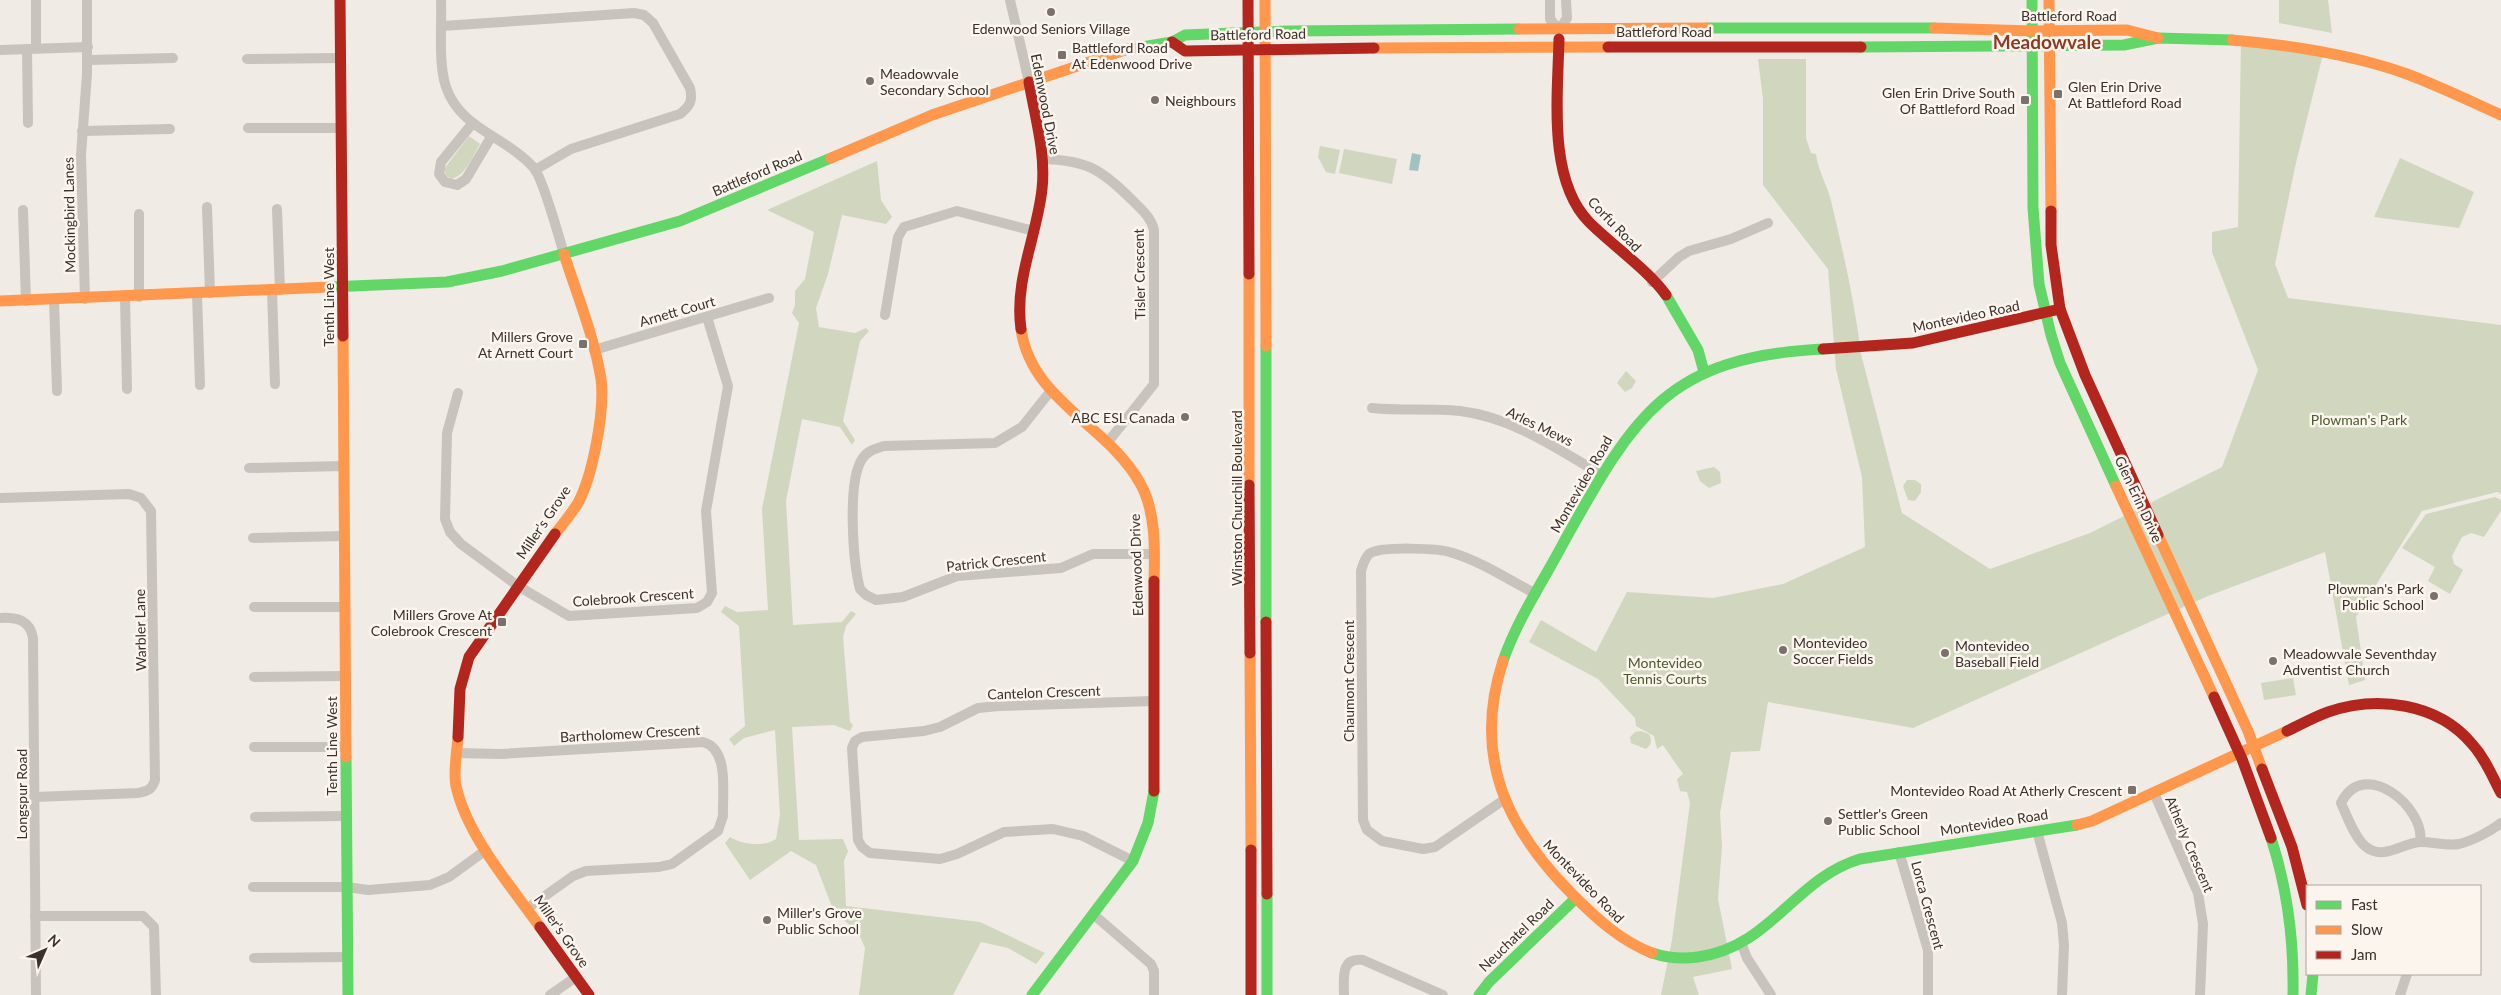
<svg xmlns="http://www.w3.org/2000/svg" width="2501" height="995" viewBox="0 0 2501 995" font-family="Lato,sans-serif">
  <style>
    .green { fill: #d1d6bf }
    .water { fill: #a1c2c1 }
    .lines { fill: none; stroke-linecap: round; stroke-linejoin: round }
    .street { stroke: #c9c3be; stroke-width: 10 }
    .fast { stroke: #63d668; stroke-width: 11 }
    .slow { stroke: #ff974d; stroke-width: 11 }
    .jam { stroke: #b3261e; stroke-width: 11 }
    .poi-dot { fill: #7a716c; stroke: #fbf5ee; stroke-width: 2 }
    .labels { text-anchor: middle; dominant-baseline: central; stroke-width: 5; stroke-linejoin: round; paint-order: stroke }
    .street-label { font-size: 14px; fill: #3b302b; stroke: #fbf5ee }
    .poi-label { font-size: 14px; fill: #3b302b; stroke: #fbf5ee; text-anchor: start }
    .park-label { font-size: 14px; fill: #4a5a2e; stroke: #fbf5ee }
    .district-label { font-size: 19px; font-weight: bold; fill: #8c3b22; stroke: #fbf5ee }
  </style>
  <rect width="100%" height="100%" fill="#f0ebe5"/>
  <g class="green">
    <polygon points="2279,0 2328,0 2332,33 2279,23"/>
    <path d="M2241 39 2324 50 2295 167 2275 264 2288 298 2501 325V494L2497 492 2422 511 2356 617 2365 680 2349 685 2325 552 2208 596 1913 728 1768 702 1760 751 1731 752 1720 813 1722 846 1718 899 1732 969 1693 977 1699 995H1661L1672 940 1690 803 1687 792 1680 791 1677 779 1683 774 1663 745 1657 749 1654 736 1636 726 1635 718 1598 679 1529 642 1541 620 1596 652 1627 592 1713 598 1783 584 1865 547 1862 477 1836 369 1828 269 1763 185V99L1758 59H1806V138L1811 153 1816 154C1818 171 1827 184 1831 201 1843 251 1855 303 1861 354L1902 513 1990 569 2090 533 2222 467 2258 370 2212 252V232L2238 227Z"/>
    <path d="M469 136 480 144C473 155 466 176 451 179L446 175 444 169Z"/>
    <polygon points="1320,146 1340,150 1335,174 1326,172 1318,157"/>
    <polygon points="1344,149 1397,159 1392,184 1339,173"/>
    <polygon points="2400,158 2474,192 2459,228 2374,217"/>
    <path d="M877 161 881 200 892 217 886 224 842 215 828 274 816 308 819 327 855 333 866 328 869 331 860 341 843 421 855 440 852 445 840 427 802 419 786 501 793 625 842 622 851 611 856 614 846 626 843 637 850 722 853 725 850 731 834 725 792 727 799 840 843 839 848 851 844 861 846 906 980 922 1045 953 1036 964 1008 948 981 942 953 995H859L865 948 858 932 834 912 816 865 791 851 750 880 725 843 730 837C743 845 764 847 776 839L780 815 775 730 744 738 734 746 729 739 745 726 739 626 721 612 725 606 737 612 768 610 762 509 799 323 792 313 795 305V291L805 279 814 232 767 210Z"/>
    <polygon points="1626,371 1636,381 1632,388 1625,392 1617,383"/>
    <polygon points="1714,467 1720,472 1721,483 1709,488 1700,481 1696,471"/>
    <polygon points="1907,480 1915,480 1921,484 1921,492 1915,501 1908,500 1903,486"/>
    <polygon points="2495,497 2501,500 2501,511 2484,537 2471,533 2462,537 2452,556 2454,564 2463,570 2450,594 2428,581 2435,567 2402,548 2426,514"/>
    <polygon points="2293,678 2296,695 2264,700 2261,683"/>
    <path d="M1641 731 1649 734C1652 741 1652 744 1646 749L1631 743 1630 737 1635 732Z"/>
  </g>
  <polygon class="water" points="1412,153 1421,155 1418,171 1409,170"/>
  <g class="lines">
    <g class="street">
      <path d="M441 0C442 26 438 63 446 87 460 129 507 137 534 168 543 179 559 237 564 254"/>
      <polyline points="1010,0 1029,82"/>
      <polyline points="1550,0 1550,19 1559,30 1567,18 1566,0"/>
      <path d="M442 26 634 13 644 15 653 23 690 88C693 101 690 106 680 114L571 149 535 170"/>
      <polyline points="36,48 36,0"/>
      <polyline points="27,49 28,123"/>
      <polyline points="0,50 88,47"/>
      <polyline points="247,59 340,58"/>
      <polyline points="88,60 173,58"/>
      <polyline points="472,124 441,162 439,174 445,182 457,185 466,179 491,137"/>
      <polyline points="248,128 341,128"/>
      <polyline points="82,131 170,129"/>
      <path d="M1042 159C1086 160 1101 169 1131 199 1141 209 1151 217 1154 230V384L1108 442"/>
      <polyline points="207,207 210,293"/>
      <polyline points="277,209 280,290"/>
      <polyline points="23,210 26,301"/>
      <polyline points="139,214 139,297"/>
      <polyline points="1652,282 1679,257 1689,251 1731,239 1768,223"/>
      <polyline points="272,290 275,384"/>
      <polyline points="197,294 200,385"/>
      <polyline points="125,297 127,389"/>
      <polyline points="85,299 81,155 87,74 87,0"/>
      <polyline points="54,300 57,391"/>
      <polyline points="885,315 898,237 904,227 957,211 1034,231"/>
      <polyline points="594,350 769,298"/>
      <polyline points="458,393 447,433 445,519 450,532 461,544 518,586 569,616 697,608 707,602 712,593 706,511 728,386 707,317"/>
      <path d="M1049 393 1022 427 995 443 884 446C875 449 868 450 862 459 847 482 853 562 860 589L866 595 876 600 903 597 957 576 1061 568 1093 554H1153"/>
      <path d="M1372 408C1401 411 1431 408 1460 411 1512 417 1558 449 1602 475"/>
      <polyline points="249,468 344,466"/>
      <path d="M0 498 129 494 141 498 151 511 155 780C152 790 147 791 138 793L35 797"/>
      <polyline points="253,538 345,536"/>
      <polyline points="254,607 345,607"/>
      <path d="M0 618C17 617 30 620 33 638L36 995"/>
      <polyline points="254,677 346,676"/>
      <polyline points="254,747 346,747"/>
      <path d="M456 753 501 754 703 742C730 749 722 794 723 816L718 831 672 864 659 867 586 871 573 876 528 908"/>
      <polyline points="2154,793 2198,893 2203,924 2200,995"/>
      <path d="M1505 799 1435 847 1423 849 1382 841 1367 830 1363 820 1361 571C1363 565 1364 559 1369 554 1379 546 1440 548 1453 553 1482 562 1509 580 1536 594"/>
      <polyline points="255,817 347,816"/>
      <polyline points="2037,831 2062,923 2064,945 2062,995"/>
      <path d="M2420 842C2426 808 2364 756 2341 803 2346 814 2355 838 2365 846 2383 862 2403 842 2421 842 2433 842 2447 846 2459 844 2472 841 2491 831 2501 823"/>
      <polyline points="1899,852 1928,950 1928,995"/>
      <polyline points="1133,861 1083,836 1053,829 1004,832 957,854 940,859 870,853 862,847 858,840 852,748 855,741 862,737 924,731 940,727 978,708 999,706 1153,701"/>
      <polyline points="253,887 347,887 368,890 430,885 449,877 486,850"/>
      <polyline points="1093,914 1151,964 1154,971 1154,995"/>
      <polyline points="35,916 143,916 154,927 156,995"/>
      <polyline points="1742,945 1747,958 1771,995"/>
      <polyline points="254,958 348,957"/>
      <polyline points="550,995 576,977"/>
      <path d="M1344 995C1344 979 1340 957 1363 960L1443 995"/>
      <polyline points="2400,995 2407,974"/>
    </g>
    <g class="fast">
      <polyline points="2032,0 2033,208 2039,284 2051,335 2060,363 2116,486"/>
      <polyline points="1707,28 1934,28"/>
      <polyline points="1142,47 1172,42 1185,35 1287,31 1519,29"/>
      <polyline points="1861,47 2124,45 2158,38 2232,40"/>
      <polyline points="329,287 447,282 502,271 680,221 831,158"/>
      <polyline points="1666,295 1698,350 1704,372"/>
      <polyline points="1266,346 1266,622"/>
      <path d="M1503 661C1518 618 1544 580 1565 540 1635 414 1668 357 1823 349"/>
      <polyline points="346,757 348,995"/>
      <path d="M2271 838C2288 890 2294 941 2293 995"/>
      <polyline points="1267,894 1267,995"/>
      <path d="M1652 953C1667 958 1683 959 1698 957 1771 947 1794 879 1860 859L2077 825"/>
      <polyline points="1032,995 1133,861 1148,823 1154,791"/>
      <polyline points="1479,995 1489,982 1576,898"/>
      <polyline points="2311,995 2313,974"/>
    </g>
    <g class="slow">
      <polyline points="1265,0 1266,346"/>
      <polyline points="2049,0 2051,211"/>
      <polyline points="1934,28 2032,31 2127,30 2158,38"/>
      <polyline points="1519,29 1707,28"/>
      <path d="M2232 40C2290 45 2351 54 2407 74 2439 86 2470 101 2501 115"/>
      <polyline points="1374,48 1608,47"/>
      <polyline points="831,158 932,115 1128,49 1142,47"/>
      <polyline points="1249,274 1249,485"/>
      <polyline points="0,301 329,287"/>
      <path d="M1021 329C1031 401 1108 425 1140 483 1156 511 1155 550 1154 581"/>
      <polyline points="343,336 346,757"/>
      <polyline points="2116,486 2214,697"/>
      <path d="M555 534C563 524 571 514 578 503 593 475 605 410 601 379 594 336 577 295 564 254"/>
      <polyline points="2158,535 2248,731 2262,769"/>
      <polyline points="1250,653 1251,850"/>
      <path d="M1503 661C1472 756 1506 828 1573 895 1597 919 1621 941 1652 953"/>
      <path d="M458 737C457 752 453 772 456 786 467 836 511 886 540 927"/>
      <polyline points="2077,825 2092,821 2287,731"/>
    </g>
    <g class="jam">
      <polyline points="340,0 343,336"/>
      <polyline points="1248,0 1249,274"/>
      <path d="M1559 39C1558 94 1547 179 1589 222 1612 245 1648 270 1666 295"/>
      <polyline points="1172,42 1185,51 1374,48"/>
      <polyline points="1608,47 1861,47"/>
      <polyline points="2051,211 2051,245 2060,309 2085,375 2158,535"/>
      <path d="M1021 329C1014 280 1037 236 1042 189 1046 153 1035 117 1029 82"/>
      <polyline points="1823,349 1913,343 2060,309"/>
      <polyline points="1249,485 1250,653"/>
      <polyline points="1266,622 1267,894"/>
      <polyline points="2214,697 2242,759 2271,838"/>
      <path d="M2287 731C2300 725 2314 717 2328 712 2377 695 2438 703 2472 744 2485 758 2492 776 2501 793"/>
      <polyline points="458,737 460,689 469,657 555,534"/>
      <polyline points="2262,769 2292,847 2307,905"/>
      <polyline points="1154,791 1154,581"/>
      <polyline points="1251,850 1251,995"/>
      <polyline points="540,927 589,995"/>
    </g>
  </g>
  <g class="poi-dot">
    <circle cx="1051" cy="12" r="5"/>
    <rect x="1057" y="50" width="10" height="10" rx="2.5"/>
    <circle cx="870" cy="81" r="5"/>
    <rect x="2053" y="89" width="10" height="10" rx="2.5"/>
    <circle cx="1155" cy="100" r="5"/>
    <rect x="2020" y="95" width="10" height="10" rx="2.5"/>
    <rect x="578" y="339" width="10" height="10" rx="2.5"/>
    <circle cx="1185" cy="417" r="5"/>
    <circle cx="2434" cy="596" r="5"/>
    <rect x="497" y="617" width="10" height="10" rx="2.5"/>
    <circle cx="1783" cy="650" r="5"/>
    <circle cx="1945" cy="653" r="5"/>
    <circle cx="2273" cy="661" r="5"/>
    <rect x="2127" y="785" width="10" height="10" rx="2.5"/>
    <circle cx="1828" cy="821" r="5"/>
    <circle cx="767" cy="920" r="5"/>
  </g>
  <g class="labels">
    <g class="street-label">
      <text x="2069" y="15">Battleford Road</text>
      <text x="1664" y="31">Battleford Road</text>
      <text transform="translate(1258 34) rotate(-1)">Battleford Road</text>
      <text transform="translate(1046 104) rotate(79)">Edenwood Drive</text>
      <text transform="translate(757 173) rotate(-23)">Battleford Road</text>
      <text transform="translate(69 215) rotate(-91)">Mockingbird Lanes</text>
      <text transform="translate(1615 224) rotate(46)">Corfu Road</text>
      <text transform="translate(1139 274) rotate(-91)">Tisler Crescent</text>
      <text transform="translate(328 297) rotate(-90)">Tenth Line West</text>
      <text transform="translate(677 311) rotate(-16)">Arnett Court</text>
      <text transform="translate(1966 316) rotate(-12)">Montevideo Road</text>
      <text transform="translate(1540 426) rotate(26)">Arles Mews</text>
      <text transform="translate(1581 484) rotate(-60)">Montevideo Road</text>
      <text transform="translate(1236 498) rotate(-90)">Winston Churchill Boulevard</text>
      <text transform="translate(2139 499) rotate(65)">Glen Erin Drive</text>
      <text transform="translate(543 522) rotate(-56)">Miller's Grove</text>
      <text transform="translate(996 561) rotate(-6)">Patrick Crescent</text>
      <text transform="translate(1136 565) rotate(-92)">Edenwood Drive</text>
      <text transform="translate(633 597) rotate(-4)">Colebrook Crescent</text>
      <text transform="translate(140 630) rotate(-91)">Warbler Lane</text>
      <text transform="translate(1348 681) rotate(-90)">Chaumont Crescent</text>
      <text transform="translate(1044 692) rotate(-2)">Cantelon Crescent</text>
      <text transform="translate(630 733) rotate(-3)">Bartholomew Crescent</text>
      <text transform="translate(331 746) rotate(-90)">Tenth Line West</text>
      <text transform="translate(21 794) rotate(-90)">Longspur Road</text>
      <text transform="translate(1994 822) rotate(-9)">Montevideo Road</text>
      <text transform="translate(2190 844) rotate(67)">Atherly Crescent</text>
      <text transform="translate(1584 881) rotate(46)">Montevideo Road</text>
      <text transform="translate(1928 905) rotate(75)">Lorca Crescent</text>
      <text transform="translate(562 931) rotate(55)">Miller's Grove</text>
      <text transform="translate(1516 935) rotate(-44)">Neuchatel Road</text>
    </g>
    <g class="poi-label">
      <text x="1051" y="28" text-anchor="middle">Edenwood Seniors Village</text>
      <text x="1072" y="47">Battleford Road<tspan x="1072" dy="16">At Edenwood Drive</tspan></text>
      <text x="880" y="73">Meadowvale<tspan x="880" dy="16">Secondary School</tspan></text>
      <text x="2068" y="86">Glen Erin Drive<tspan x="2068" dy="16">At Battleford Road</tspan></text>
      <text x="2015" y="92" text-anchor="end">Glen Erin Drive South<tspan x="2015" dy="16">Of Battleford Road</tspan></text>
      <text x="1165" y="100">Neighbours</text>
      <text x="573" y="336" text-anchor="end">Millers Grove<tspan x="573" dy="16">At Arnett Court</tspan></text>
      <text x="1175" y="417" text-anchor="end">ABC ESL Canada</text>
      <text x="2424" y="588" text-anchor="end">Plowman's Park<tspan x="2424" dy="16">Public School</tspan></text>
      <text x="492" y="614" text-anchor="end">Millers Grove At<tspan x="492" dy="16">Colebrook Crescent</tspan></text>
      <text x="1793" y="642">Montevideo<tspan x="1793" dy="16">Soccer Fields</tspan></text>
      <text x="1955" y="645">Montevideo<tspan x="1955" dy="16">Baseball Field</tspan></text>
      <text x="2283" y="653">Meadowvale Seventhday<tspan x="2283" dy="16">Adventist Church</tspan></text>
      <text x="2122" y="790" text-anchor="end">Montevideo Road At Atherly Crescent</text>
      <text x="1838" y="813">Settler's Green<tspan x="1838" dy="16">Public School</tspan></text>
      <text x="777" y="912">Miller's Grove<tspan x="777" dy="16">Public School</tspan></text>
    </g>
    <g class="park-label">
      <text x="2359" y="419">Plowman's Park</text>
      <text x="1665" y="662">Montevideo<tspan x="1665" dy="16">Tennis Courts</tspan></text>
    </g>
    <g class="district-label">
      <text x="2047" y="41">Meadowvale</text>
    </g>
  </g>
  <rect x="2306" y="885" width="175" height="90" fill="#fbf5ee" stroke="#aea6a0"/>
  <rect x="2316" y="901" width="25" height="8" fill="#63d668" stroke="#aea6a0"/>
  <text x="2351" y="910" font-size="15" fill="#3b302b">Fast</text>
  <rect x="2316" y="926" width="25" height="8" fill="#ff974d" stroke="#aea6a0"/>
  <text x="2351" y="935" font-size="15" fill="#3b302b">Slow</text>
  <rect x="2316" y="951" width="25" height="8" fill="#b3261e" stroke="#aea6a0"/>
  <text x="2351" y="960" font-size="15" fill="#3b302b">Jam</text>
  <g transform="translate(45 950) rotate(45)" stroke="#fbf5ee" stroke-width="4" paint-order="stroke">
  <path d="M0-4L9 19L0 12L-9 19Z" fill="#3b302b"/>
  <text y="-8" font-size="14" font-weight="bold" text-anchor="middle" fill="#3b302b">N</text>
  </g>
</svg>
